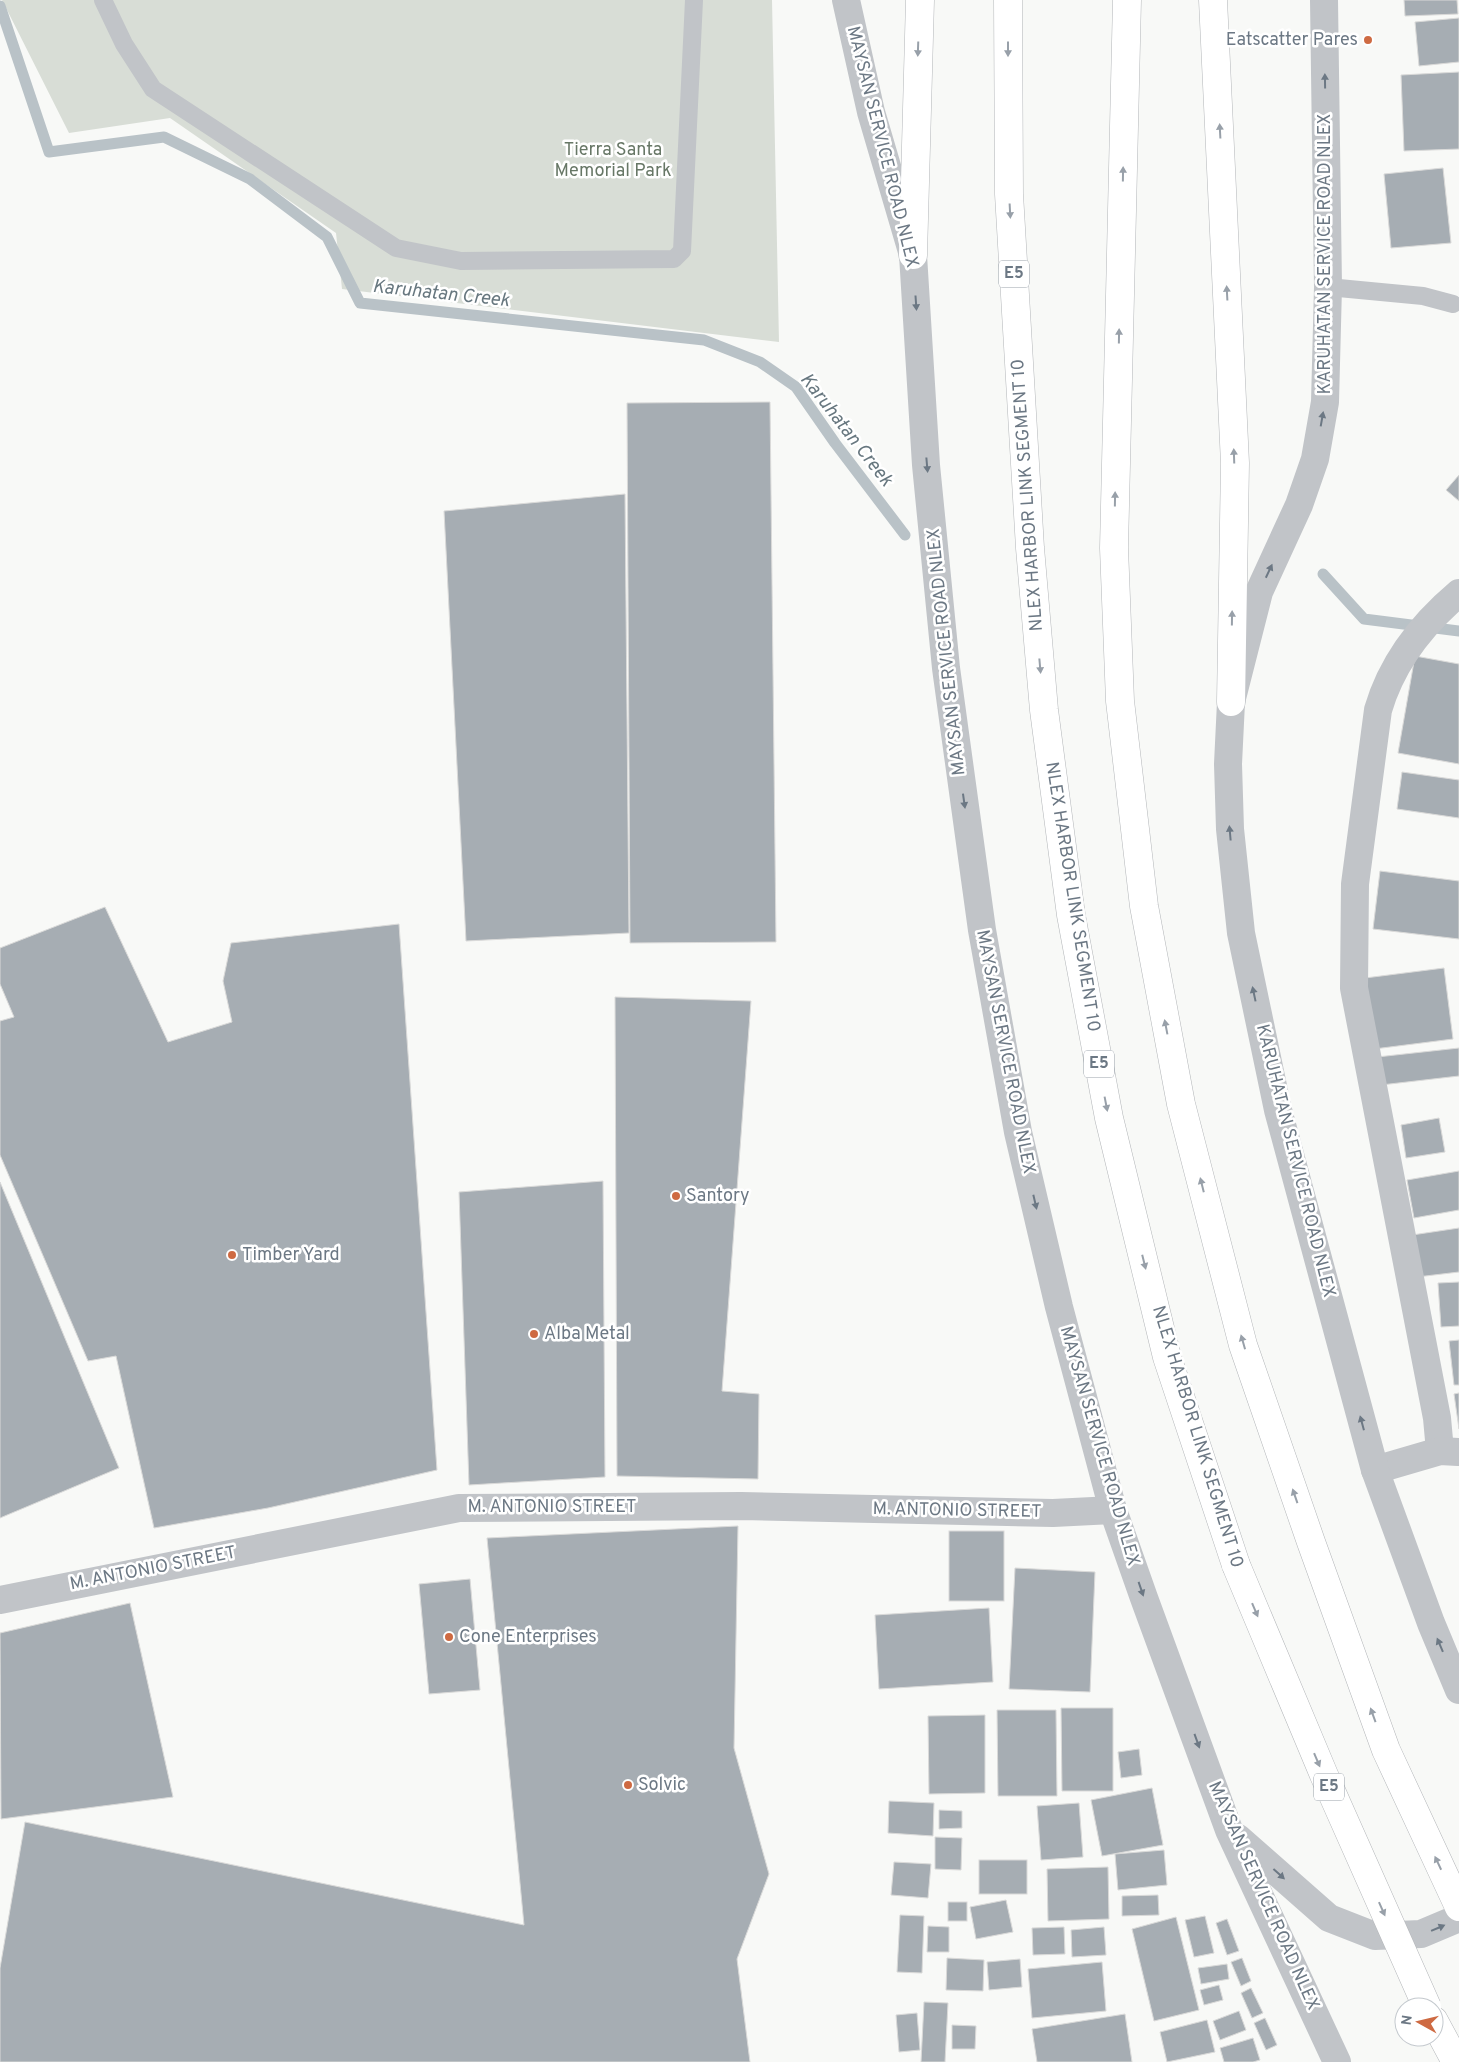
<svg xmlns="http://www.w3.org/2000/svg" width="1459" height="2062" viewBox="0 0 1459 2062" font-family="Overpass,sans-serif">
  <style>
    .green { fill: #d8ddd6 }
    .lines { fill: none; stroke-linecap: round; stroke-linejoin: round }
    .stream { stroke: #b9c2c7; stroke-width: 11 }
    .building { fill: #a6adb3; stroke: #dadad9 }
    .motorway-casing { stroke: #b3b6b9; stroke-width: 29 }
    .service { stroke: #c1c4c8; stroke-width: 18 }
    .minor { stroke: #c1c4c8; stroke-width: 28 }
    .tertiary { stroke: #c1c4c8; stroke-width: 28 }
    .motorway { stroke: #fff; stroke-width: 28 }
    .motorway-bridge-casing { stroke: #b3b6b9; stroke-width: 29; stroke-linecap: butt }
    .motorway-bridge { stroke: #fff; stroke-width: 28 }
    .oneway { fill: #98a0a9 }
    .oneway2 { fill: #6c7884 }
    .poi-dot { fill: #ce6a42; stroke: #fff; stroke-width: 2 }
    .labels { text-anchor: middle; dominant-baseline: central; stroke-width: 5; stroke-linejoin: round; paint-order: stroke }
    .shield { fill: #fff; stroke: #98a0a9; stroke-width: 1 }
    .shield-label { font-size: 16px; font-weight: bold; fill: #6c7884 }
    .poi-label { font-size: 18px; fill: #6c7884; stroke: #fff; text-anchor: start }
    .street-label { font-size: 18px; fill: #6c7884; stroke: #fff }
    .park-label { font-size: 18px; fill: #677766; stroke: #fff }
    .water-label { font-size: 19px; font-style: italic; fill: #67777f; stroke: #fff }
  </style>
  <rect width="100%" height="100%" fill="#f8f9f7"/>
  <polygon class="green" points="2,0 772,0 779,342 342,289 336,233 170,118 69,133"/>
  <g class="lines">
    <g class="stream">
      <polyline points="0,6 49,152 164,137 250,179 327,237 360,303 704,340 760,362 796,387 835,443 905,535"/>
      <polyline points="1323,574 1364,619 1459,631"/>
    </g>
  </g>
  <g class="building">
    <polygon points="1404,0 1457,0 1458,14 1405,16"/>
    <polygon points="1459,18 1459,62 1419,66 1415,22"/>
    <polygon points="1459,72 1459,149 1404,151 1401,75"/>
    <polygon points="1443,168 1451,243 1391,248 1384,174"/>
    <polygon points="770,402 776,942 630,943 627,403"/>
    <polygon points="1459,475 1459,501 1446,490"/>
    <polygon points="625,494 629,933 466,941 444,511"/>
    <polygon points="1415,656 1459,664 1459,764 1398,753"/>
    <polygon points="1402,772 1459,780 1459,818 1397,809"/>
    <polygon points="1380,871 1459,881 1459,939 1373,929"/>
    <polygon points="105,907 168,1042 232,1022 223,981 231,943 399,924 437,1470 268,1508 154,1528 116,1356 88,1361 0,1155 0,1021 14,1017 0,984 0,948"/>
    <polygon points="1444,968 1453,1039 1374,1049 1365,978"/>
    <polygon points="615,997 751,1001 722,1391 759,1394 758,1479 617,1476"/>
    <polygon points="1459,1048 1459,1076 1381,1085 1377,1057"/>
    <polygon points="1439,1118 1445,1152 1406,1158 1401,1125"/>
    <polygon points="1459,1171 1459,1210 1414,1218 1407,1180"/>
    <polygon points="603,1181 605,1477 469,1485 459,1192"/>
    <polygon points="0,1182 119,1468 0,1518"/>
    <polygon points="1459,1228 1459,1272 1417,1277 1412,1235"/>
    <polygon points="1459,1282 1459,1326 1441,1327 1438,1283"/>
    <polygon points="1459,1340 1459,1385 1454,1385 1449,1341"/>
    <polygon points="1459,1393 1459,1429 1454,1394"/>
    <polygon points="738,1526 734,1748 769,1874 737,1959 750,2062 0,2062 0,1968 25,1822 524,1925 487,1538"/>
    <rect x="949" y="1531" width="55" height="70"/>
    <polygon points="1015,1568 1095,1572 1090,1692 1009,1689"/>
    <polygon points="470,1579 480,1690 429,1694 419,1584"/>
    <polygon points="130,1603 173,1797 1,1819 0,1633"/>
    <polygon points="989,1608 993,1682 879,1689 875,1615"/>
    <polygon points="1061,1708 1113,1708 1113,1791 1062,1791"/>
    <polygon points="997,1710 1056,1710 1057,1796 998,1796"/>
    <polygon points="985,1715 985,1793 929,1794 928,1716"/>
    <polygon points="1139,1749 1142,1775 1121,1778 1118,1752"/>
    <polygon points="1152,1788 1163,1845 1102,1856 1091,1800"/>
    <polygon points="889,1801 934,1803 933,1836 888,1833"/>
    <polygon points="1079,1803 1083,1857 1041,1860 1037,1806"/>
    <polygon points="939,1810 962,1811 962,1828 939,1829"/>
    <polygon points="935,1837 962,1838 961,1870 935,1869"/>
    <polygon points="1164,1850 1167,1885 1118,1890 1115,1854"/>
    <rect x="979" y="1860" width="48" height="34"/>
    <polygon points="894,1862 931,1864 928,1898 891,1895"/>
    <polygon points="1108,1867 1109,1919 1048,1921 1047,1869"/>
    <polygon points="1158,1895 1159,1915 1122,1916 1122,1896"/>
    <polygon points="1006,1900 1013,1932 976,1939 970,1907"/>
    <rect x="948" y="1902" width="19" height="19"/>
    <polygon points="900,1915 924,1916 922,1973 897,1972"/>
    <polygon points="1205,1916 1214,1953 1194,1957 1185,1920"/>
    <polygon points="1176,1917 1199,2010 1154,2021 1132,1929"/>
    <polygon points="1227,1919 1239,1951 1227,1955 1216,1923"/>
    <polygon points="928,1926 949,1927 949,1952 927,1952"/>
    <polygon points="1064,1927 1065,1954 1033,1955 1032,1928"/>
    <polygon points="1104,1927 1106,1955 1072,1957 1071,1930"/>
    <polygon points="947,1958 984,1960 983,1991 946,1990"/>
    <polygon points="1242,1958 1251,1981 1241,1986 1231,1962"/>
    <polygon points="1020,1959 1022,1987 989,1990 987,1962"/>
    <polygon points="1102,1962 1106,2011 1032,2018 1028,1969"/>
    <polygon points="1227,1964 1229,1979 1201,1984 1198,1968"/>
    <polygon points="1219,1985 1223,2000 1204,2005 1200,1990"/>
    <polygon points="1251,1988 1263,2013 1252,2018 1241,1993"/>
    <polygon points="924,2002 948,2003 945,2062 921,2062"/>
    <polygon points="1239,2011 1246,2030 1220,2040 1213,2021"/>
    <polygon points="917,2013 920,2050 899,2052 896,2015"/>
    <polygon points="1125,2014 1132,2062 1037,2062 1032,2029"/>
    <polygon points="1265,2018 1277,2045 1266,2050 1254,2023"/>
    <polygon points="1207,2020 1215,2052 1167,2062 1160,2032"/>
    <polygon points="952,2025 976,2026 975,2049 952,2049"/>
    <polygon points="1253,2038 1260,2060 1253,2062 1224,2062 1220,2048"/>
  </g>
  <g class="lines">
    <g class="motorway-casing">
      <g id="motorway">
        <polyline points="1008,0 1009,194 1030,548 1044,710 1071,915 1109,1118 1167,1357 1236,1565"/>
        <polyline points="1127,0 1114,548 1120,701 1144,906 1181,1104 1243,1345 1311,1542 1386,1750 1459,1907"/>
        <polyline points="1213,0 1235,463 1231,702"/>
        <polyline points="913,255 920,0"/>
        <polyline points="1434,2021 1456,2062"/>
      </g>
    </g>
    <g class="service">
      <polyline points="103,0 124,44 153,89 396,248 461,261 674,259 682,251 694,0"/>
      <polyline points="1328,287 1423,296 1453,304"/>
    </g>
    <g class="minor">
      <path d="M1440 1451 1437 1418 1354 988 1355 884 1378 710C1392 662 1421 625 1459 593"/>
      <polyline points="1375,1470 1440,1451 1458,1452"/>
    </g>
    <g class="tertiary">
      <polyline points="846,0 871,112 913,255 926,465 946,668 982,930 1018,1132 1059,1307 1113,1510 1144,1598 1229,1830 1337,2062"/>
      <polyline points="1324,0 1328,287 1325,402 1315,459 1299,505 1259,592 1231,702 1228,764 1230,829 1241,933 1278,1110 1375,1470 1431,1623 1459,1690"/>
      <polyline points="0,1600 459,1508 741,1506 1053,1513 1113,1510"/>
      <polyline points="1238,1838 1329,1918 1375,1936 1421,1934 1459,1918"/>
    </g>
    <use href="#motorway" class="motorway"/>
    <g class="motorway-bridge-casing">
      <polyline id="motorway-bridge" points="1236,1565 1324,1775 1427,2007"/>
    </g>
    <use href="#motorway-bridge" class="motorway-bridge"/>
  </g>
  <defs><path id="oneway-solid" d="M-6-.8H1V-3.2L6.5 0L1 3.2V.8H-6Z" transform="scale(1.25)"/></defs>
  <g class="oneway">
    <use href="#oneway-solid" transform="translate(918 49) rotate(92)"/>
    <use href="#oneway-solid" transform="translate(1008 49) rotate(90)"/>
    <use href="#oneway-solid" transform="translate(1220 131) rotate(-93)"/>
    <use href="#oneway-solid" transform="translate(1123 174) rotate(-89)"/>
    <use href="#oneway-solid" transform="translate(1010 211) rotate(87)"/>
    <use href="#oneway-solid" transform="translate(1227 293) rotate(-93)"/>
    <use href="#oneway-solid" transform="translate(1119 336) rotate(-89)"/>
    <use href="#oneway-solid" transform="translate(1234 456) rotate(-92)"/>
    <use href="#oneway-solid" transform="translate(1115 499) rotate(-89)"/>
    <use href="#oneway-solid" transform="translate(1232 618) rotate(-89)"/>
    <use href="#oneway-solid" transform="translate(1040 666) rotate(85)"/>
    <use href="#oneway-solid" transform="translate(1166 1027) rotate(-101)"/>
    <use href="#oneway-solid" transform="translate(1106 1104) rotate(79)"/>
    <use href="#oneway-solid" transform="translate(1202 1185) rotate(-104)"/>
    <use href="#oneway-solid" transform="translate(1144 1262) rotate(76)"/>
    <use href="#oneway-solid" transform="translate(1243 1342) rotate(-106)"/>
    <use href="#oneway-solid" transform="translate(1295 1496) rotate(-109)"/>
    <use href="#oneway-solid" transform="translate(1255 1610) rotate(67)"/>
    <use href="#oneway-solid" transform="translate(1373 1715) rotate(-110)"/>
    <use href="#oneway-solid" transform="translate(1317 1760) rotate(67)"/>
    <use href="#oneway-solid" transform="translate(1438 1863) rotate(-115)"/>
    <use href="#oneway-solid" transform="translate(1382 1909) rotate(66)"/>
  </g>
  <g class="oneway2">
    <use href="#oneway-solid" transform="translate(1325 81) rotate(-91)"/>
    <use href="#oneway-solid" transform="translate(916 303) rotate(86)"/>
    <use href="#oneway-solid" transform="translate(1322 419) rotate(-80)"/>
    <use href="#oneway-solid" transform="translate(927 465) rotate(85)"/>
    <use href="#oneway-solid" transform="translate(1269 571) rotate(-65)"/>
    <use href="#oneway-solid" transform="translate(964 801) rotate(82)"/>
    <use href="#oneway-solid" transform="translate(1230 833) rotate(-95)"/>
    <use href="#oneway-solid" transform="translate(1254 994) rotate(-102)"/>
    <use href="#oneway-solid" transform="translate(1035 1202) rotate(77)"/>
    <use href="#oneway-solid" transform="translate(1362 1423) rotate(-105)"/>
    <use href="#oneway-solid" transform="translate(1141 1589) rotate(71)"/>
    <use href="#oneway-solid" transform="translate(1440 1645) rotate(-113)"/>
    <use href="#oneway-solid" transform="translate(1197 1741) rotate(70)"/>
    <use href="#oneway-solid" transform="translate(1279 1874) rotate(42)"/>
    <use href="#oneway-solid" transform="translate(1438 1928) rotate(-23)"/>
  </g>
  <g class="poi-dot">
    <circle cx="1368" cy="40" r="5"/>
    <circle cx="676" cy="1196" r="5"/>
    <circle cx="232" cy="1255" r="5"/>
    <circle cx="534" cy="1334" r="5"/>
    <circle cx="449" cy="1637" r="5"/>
    <circle cx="628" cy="1785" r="5"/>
  </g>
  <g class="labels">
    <g class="shield">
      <rect x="999" y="260.5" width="30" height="27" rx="4"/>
      <rect x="1084" y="1050.5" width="30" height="27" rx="4"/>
      <rect x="1314" y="1773.5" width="30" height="27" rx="4"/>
    </g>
    <g class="shield-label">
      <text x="1014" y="274">E5</text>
      <text x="1099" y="1064">E5</text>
      <text x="1329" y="1787">E5</text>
    </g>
    <g class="poi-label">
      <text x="1358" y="40" text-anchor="end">Eatscatter Pares</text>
      <text x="686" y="1196">Santory</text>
      <text x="242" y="1255">Timber Yard</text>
      <text x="544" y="1334">Alba Metal</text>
      <text x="459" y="1637">Cone Enterprises</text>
      <text x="638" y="1785">Solvic</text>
    </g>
    <g class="street-label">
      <text transform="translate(882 147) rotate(76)">MAYSAN SERVICE ROAD NLEX</text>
      <text transform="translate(1325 254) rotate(-90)">KARUHATAN SERVICE ROAD NLEX</text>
      <text transform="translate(1028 495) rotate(-94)">NLEX HARBOR LINK SEGMENT 10</text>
      <text transform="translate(947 652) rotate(-96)">MAYSAN SERVICE ROAD NLEX</text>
      <text transform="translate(1072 897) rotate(81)">NLEX HARBOR LINK SEGMENT 10</text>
      <text transform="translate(1005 1052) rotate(79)">MAYSAN SERVICE ROAD NLEX</text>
      <text transform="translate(1295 1161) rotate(76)">KARUHATAN SERVICE ROAD NLEX</text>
      <text transform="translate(1197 1437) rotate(73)">NLEX HARBOR LINK SEGMENT 10</text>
      <text transform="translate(1099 1446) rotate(74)">MAYSAN SERVICE ROAD NLEX</text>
      <text x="552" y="1507">M. ANTONIO STREET</text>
      <text transform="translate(957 1511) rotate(1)">M. ANTONIO STREET</text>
      <text transform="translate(153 1569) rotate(-11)">M. ANTONIO STREET</text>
      <text transform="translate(1263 1896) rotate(66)">MAYSAN SERVICE ROAD NLEX</text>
    </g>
    <g class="park-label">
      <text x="613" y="150">Tierra Santa<tspan x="613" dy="21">Memorial Park</tspan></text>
    </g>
    <g class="water-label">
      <text transform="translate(441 294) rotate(6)">Karuhatan Creek</text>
      <text transform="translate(846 430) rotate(52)">Karuhatan Creek</text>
    </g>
  </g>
  <g transform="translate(1419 2022) rotate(278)"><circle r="24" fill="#ffffff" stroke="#c4c9ce"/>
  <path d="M0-4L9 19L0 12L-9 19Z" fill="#ce6a42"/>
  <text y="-8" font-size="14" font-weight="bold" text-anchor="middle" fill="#6c7884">N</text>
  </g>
</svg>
